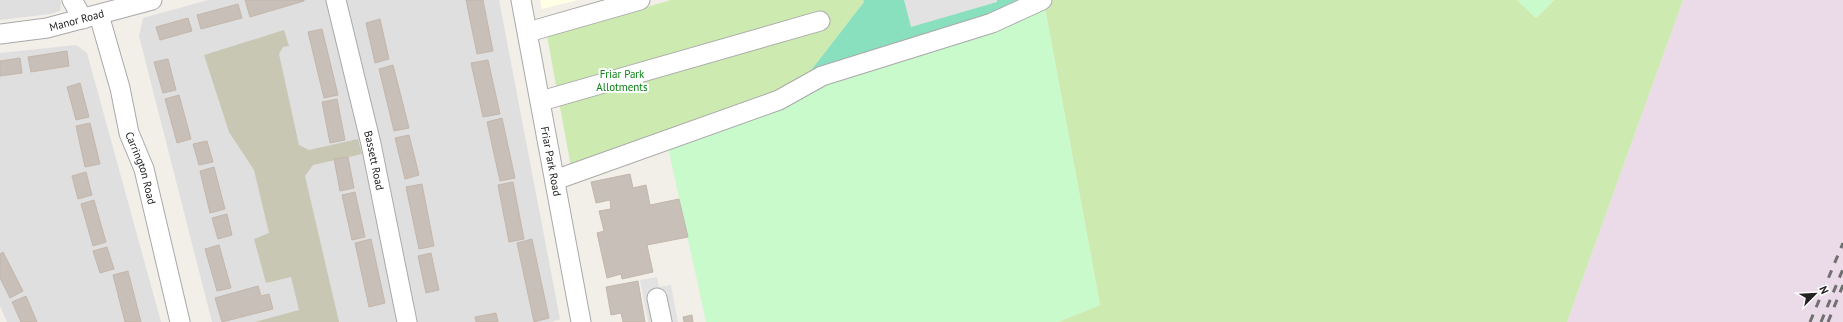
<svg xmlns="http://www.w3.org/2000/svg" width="1843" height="322" viewBox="0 0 1843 322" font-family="'PT Sans',sans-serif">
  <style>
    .residential { fill: #e0dfdf }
    .industrial { fill: #ebdbe8 }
    .education { fill: #ffffe5 }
    .construction { fill: #c7c7b4 }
    .grass { fill: #cdebb0 }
    .park { fill: #c8facc }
    .pitch { fill: #88e0be }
    .parking { fill: #e2e2e2 }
    .building { fill: #c7bfb8; stroke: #c4b6ab }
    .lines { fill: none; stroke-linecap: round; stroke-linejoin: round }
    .minor-casing { stroke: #a9a9a9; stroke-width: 21 }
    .minor { stroke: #fff; stroke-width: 19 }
    .rail { stroke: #707070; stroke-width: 3; stroke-dasharray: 8 8; stroke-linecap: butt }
    .labels { text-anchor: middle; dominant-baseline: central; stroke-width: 4; stroke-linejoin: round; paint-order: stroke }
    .street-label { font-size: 11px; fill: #222; stroke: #fff }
    .park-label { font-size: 11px; fill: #0c8416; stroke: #fff }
  </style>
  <rect width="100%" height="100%" fill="#f2efe9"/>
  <g class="residential">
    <polygon points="0,0 60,0 61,2 60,11 50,14 0,20"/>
    <polygon points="208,0 499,0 560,319 551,322 212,322 139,36 143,18"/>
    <polygon points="76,45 87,53 161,322 7,322 0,306 0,53"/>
  </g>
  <polygon class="industrial" points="1683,0 1843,0 1843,322 1567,322"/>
  <polygon class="education" points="540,0 578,0 542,9"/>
  <polygon class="construction" points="284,30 289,46 283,47 279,54 299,145 309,150 358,139 362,154 313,165 305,176 339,322 255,322 299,310 291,277 266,283 254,239 269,233 254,170 229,132 204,55"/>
  <g class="grass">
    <polygon points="671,0 863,0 864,2 805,78 788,87 571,167 547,36"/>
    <polygon points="1049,0 1517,0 1536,18 1554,0 1683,0 1567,322 1058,322 1100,305 1044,3"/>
  </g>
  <g class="park">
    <polygon points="1517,0 1554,0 1536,18"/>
    <polygon points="1044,3 1100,305 1058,322 706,322 668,147 824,81"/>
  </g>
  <polygon class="pitch" points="863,0 1035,0 805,78 864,2"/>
  <g class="parking">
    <polygon points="904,0 997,0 997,2 911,27"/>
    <polygon points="657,277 659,287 671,285 678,322 648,322 640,280"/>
  </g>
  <g class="building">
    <polygon points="245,0 304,0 304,1 250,17"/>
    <polygon points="466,0 483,0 493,51 477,54"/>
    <polygon points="238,4 242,18 201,29 197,15"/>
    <polygon points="188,18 192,31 160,40 156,27"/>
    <polygon points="380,19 389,59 375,63 366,23"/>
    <polygon points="322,29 338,95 324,98 308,32"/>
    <polygon points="67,51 69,66 31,72 28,57"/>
    <polygon points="20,58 22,73 0,76 0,61"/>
    <polygon points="168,59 176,90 163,93 154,62"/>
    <polygon points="488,60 500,114 483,117 471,63"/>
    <polygon points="393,65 409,128 394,131 379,69"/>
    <polygon points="80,83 89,117 76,120 67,87"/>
    <polygon points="179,95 191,139 177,143 165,99"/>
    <polygon points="337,99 345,140 330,143 322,102"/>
    <polygon points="502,118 515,178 500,181 487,122"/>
    <polygon points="90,123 100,164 85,167 76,126"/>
    <polygon points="409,135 419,175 405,179 395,138"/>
    <polygon points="207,141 213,162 199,165 193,144"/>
    <polygon points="348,157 354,188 340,191 334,159"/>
    <polygon points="214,167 225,209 210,213 200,171"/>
    <polygon points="86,172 92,195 78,199 72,176"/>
    <polygon points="630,174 633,188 646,185 650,205 679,199 688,237 647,245 653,272 622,279 621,274 607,278 597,233 604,231 599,211 611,209 610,200 596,203 591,182"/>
    <polygon points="513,182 524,239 509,242 498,185"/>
    <polygon points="422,184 434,246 419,249 406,187"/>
    <polygon points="355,192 365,237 352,240 342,195"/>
    <polygon points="94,200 106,242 93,246 81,204"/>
    <polygon points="227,214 232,235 218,239 212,218"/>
    <polygon points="371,239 385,303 369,307 355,243"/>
    <polygon points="532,239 549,318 534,322 517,243"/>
    <polygon points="219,245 231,288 217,291 205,249"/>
    <polygon points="107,247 114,269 100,273 93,251"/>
    <polygon points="3,252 23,291 10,298 0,278 0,254"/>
    <polygon points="431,253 439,290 426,293 418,256"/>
    <polygon points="128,271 141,322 125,322 113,275"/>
    <polygon points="638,281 645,322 623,322 621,313 611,315 606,287"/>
    <polygon points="258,286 261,296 269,294 273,309 222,322 215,298"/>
    <polygon points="26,296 37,322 21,322 12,302"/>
    <polygon points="496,313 498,322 476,322 475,317"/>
    <polygon points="692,315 693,322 684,322 683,317"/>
  </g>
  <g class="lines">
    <g class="minor-casing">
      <g id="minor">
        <polyline points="72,0 83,19"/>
        <path id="s1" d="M336 0 371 144 407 322"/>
        <path id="s2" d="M521 0 581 322"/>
        <path id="s3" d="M99 15 120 88 129 133 144 169 180 322"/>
        <polyline points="528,32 640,0"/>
        <path id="s4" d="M0 34 47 28 152 0"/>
        <polyline points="541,101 820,21"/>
        <polyline points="555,180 779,100 822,76 992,23 1042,0"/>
        <polyline points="657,298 662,322"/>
      </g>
    </g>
    <use href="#minor" class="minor"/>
    <g class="rail">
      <polyline points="1810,322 1843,243"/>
      <polyline points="1821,322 1843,269"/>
      <polyline points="1828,322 1843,285"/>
    </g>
  </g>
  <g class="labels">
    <g class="street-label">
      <text stroke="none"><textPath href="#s4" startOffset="78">Manor Road</textPath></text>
      <text stroke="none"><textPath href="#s1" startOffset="165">Bassett Road</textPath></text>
      <text stroke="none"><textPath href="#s2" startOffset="164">Friar Park Road</textPath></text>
      <text stroke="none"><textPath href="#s3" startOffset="159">Carrington Road</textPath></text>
    </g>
    <g class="park-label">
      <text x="622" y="74">Friar Park<tspan x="622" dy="13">Allotments</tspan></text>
    </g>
  </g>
  <g transform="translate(1815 294) rotate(66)" stroke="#ffffff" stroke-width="3" paint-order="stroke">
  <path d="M0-3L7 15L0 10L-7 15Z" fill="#222222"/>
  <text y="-6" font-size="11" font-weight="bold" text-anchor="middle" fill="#222222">N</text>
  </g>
</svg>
